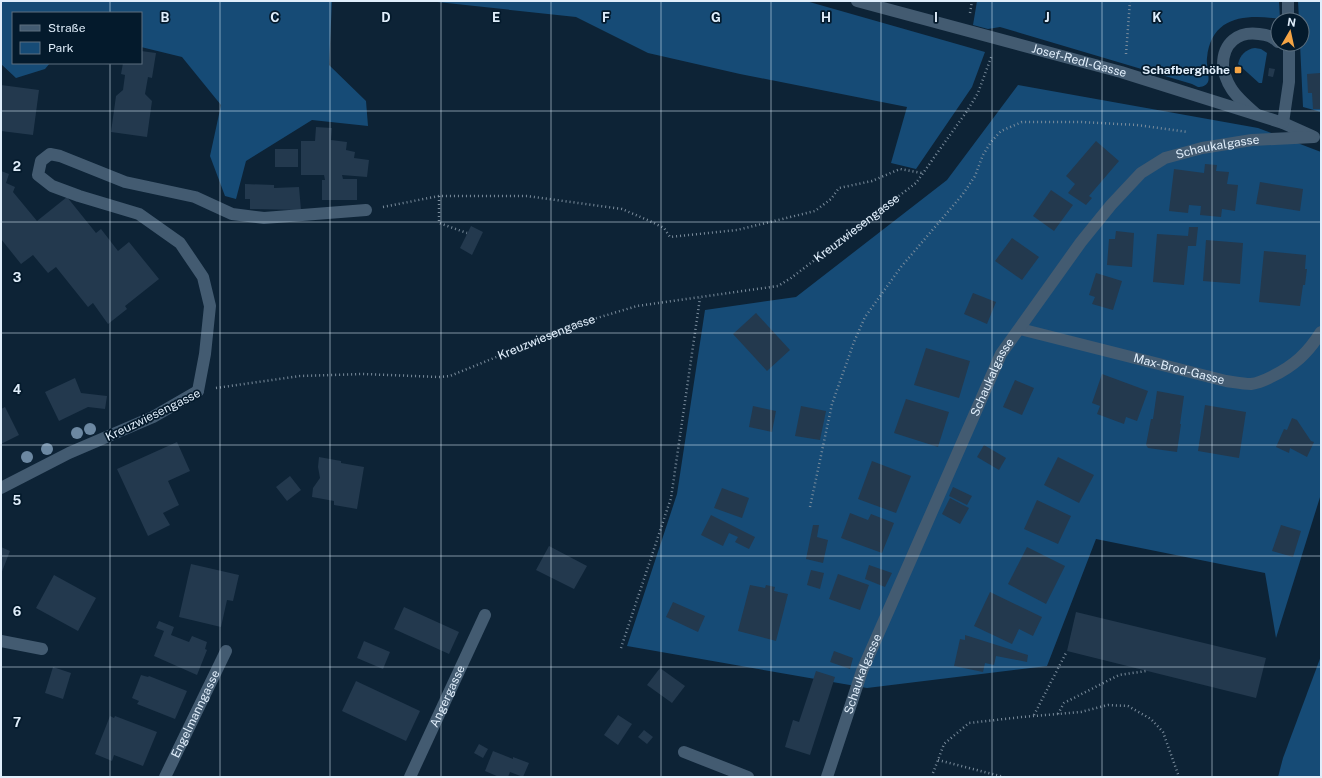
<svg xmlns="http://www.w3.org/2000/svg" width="1322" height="778" viewBox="0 0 1322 778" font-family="'Public Sans',sans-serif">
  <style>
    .green { fill: #164b76 }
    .building { fill: #23394e }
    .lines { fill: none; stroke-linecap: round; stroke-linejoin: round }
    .path { stroke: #7a8c9c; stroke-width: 2.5; stroke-dasharray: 1 3; stroke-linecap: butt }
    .lane { stroke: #435b71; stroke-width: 12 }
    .street { stroke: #435b71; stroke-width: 12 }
    .tree { fill: #6c88a2 }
    .grid { fill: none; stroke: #e0eefb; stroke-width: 1; stroke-opacity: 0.55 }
    .poi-dot { fill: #f4a444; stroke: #041a2c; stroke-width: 1.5 }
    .labels { text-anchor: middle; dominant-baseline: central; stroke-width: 3.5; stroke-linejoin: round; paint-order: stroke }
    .street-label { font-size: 12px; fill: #e0eefb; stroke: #041a2c }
    .poi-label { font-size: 12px; font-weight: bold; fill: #e0eefb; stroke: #041a2c; text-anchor: end }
    .grid-label { font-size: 13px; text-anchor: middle; font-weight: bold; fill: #e0eefb; stroke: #041a2c; stroke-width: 3.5; stroke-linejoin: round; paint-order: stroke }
  </style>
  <rect width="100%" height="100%" fill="#0d2336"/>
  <g class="green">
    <polygon points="1,1 332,1 329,65 366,101 368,126 312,120 246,161 236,199 225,196 210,156 221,105 182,57 141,47 141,13 13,13 13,63 50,63 45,69 16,78 1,64"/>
    <polygon points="428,1 806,1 985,52 972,87 916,169 891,163 907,107 740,74 648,53 576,17"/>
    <path d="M977 1H1279L1280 19C1246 14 1211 16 1207 58 1206 64 1210 78 1208 82 1206 86 1202 87 1198 87L1192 84 1000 27 988 29 973 25Z"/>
    <polygon points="1298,1 1321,1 1321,112 1303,107 1300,44 1302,44 1302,20 1299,20"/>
    <path d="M1255 48 1261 49 1267 53 1262 83H1259L1238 64C1240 55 1246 49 1255 48Z"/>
    <polygon points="1018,85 1258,128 1321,152 1321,494 1276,638 1265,573 1096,539 1047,666 867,688 627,646 677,494 705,310 796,297 947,180"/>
    <polygon points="1321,656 1321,777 1278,777 1283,758"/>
  </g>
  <g class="building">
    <polygon points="141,51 156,53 152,78 148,77 145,94 152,101 147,137 111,132 116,96 123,90 125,75 121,74 123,63 141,63"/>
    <polygon points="1269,68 1275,69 1273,77 1268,76"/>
    <polygon points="1320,73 1321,109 1313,109 1312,93 1308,93 1307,74"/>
    <polygon points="1,85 39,90 33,135 1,131"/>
    <polygon points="316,127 332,128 331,140 347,142 346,150 355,152 354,158 369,160 367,177 342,175 343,179 357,179 357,200 322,200 322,180 325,180 324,175 301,175 301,141 315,141"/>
    <polygon points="1096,141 1119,161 1089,196 1092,198 1086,205 1068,193 1075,184 1066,176"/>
    <rect x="275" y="149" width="23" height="18"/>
    <polygon points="1205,164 1217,165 1216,171 1229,172 1227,184 1238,185 1235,211 1222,209 1221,217 1200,215 1201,206 1189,205 1188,213 1169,211 1174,169 1204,173"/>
    <polygon points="1,171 9,174 6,183 15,187 13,192 37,221 67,197 96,233 101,229 118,251 129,242 159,279 125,306 127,309 108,324 93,303 88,307 56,267 48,273 33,255 21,264 1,239"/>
    <polygon points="1260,182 1303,189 1300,211 1256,204"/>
    <polygon points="245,184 274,185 274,188 299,187 301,210 250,209 250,199 245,199"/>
    <polygon points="1051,190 1073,205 1054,231 1033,216"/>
    <polygon points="471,226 483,232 472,255 460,248"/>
    <polygon points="1189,227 1198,227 1196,246 1188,246 1184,285 1153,282 1157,234 1188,236"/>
    <polygon points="1116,231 1134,233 1132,267 1107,265 1109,239 1115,239"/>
    <polygon points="1012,238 1039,257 1022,280 995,261"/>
    <polygon points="1206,240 1243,243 1240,284 1203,281"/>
    <polygon points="1264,251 1306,255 1305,269 1307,269 1305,285 1303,285 1300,306 1259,302"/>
    <polygon points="1096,273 1122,281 1113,310 1092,304 1095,297 1089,295"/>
    <polygon points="973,293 996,302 987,324 964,314"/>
    <polygon points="756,313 790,350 767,371 733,334"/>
    <polygon points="926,348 970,361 959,398 914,385"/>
    <polygon points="1102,374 1148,391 1137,421 1126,417 1124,424 1097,414 1100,406 1092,403"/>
    <polygon points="75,378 81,393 107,396 105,409 88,407 59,421 45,392"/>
    <polygon points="1015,380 1034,388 1022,415 1003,407"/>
    <polygon points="1157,391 1184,396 1180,424 1181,424 1177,452 1148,448 1146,445 1151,419 1153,419"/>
    <polygon points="906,399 949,412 938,447 894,433"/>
    <polygon points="1205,405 1246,412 1239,458 1198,451"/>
    <polygon points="753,406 776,411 772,432 749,427"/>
    <polygon points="801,406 826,411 820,440 795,436"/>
    <polygon points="5,407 19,435 1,444 1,409"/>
    <polygon points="1292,418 1297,420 1311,441 1314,442 1307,457 1290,448 1289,453 1276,447 1284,429 1287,430"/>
    <polygon points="177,442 190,471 168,481 179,505 163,513 170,525 148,536 117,469"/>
    <polygon points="984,445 1006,458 999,470 977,457"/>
    <polygon points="319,457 341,461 341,463 364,467 357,509 334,505 334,501 312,497 313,488 320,478 318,467"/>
    <polygon points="1058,457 1094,475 1079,503 1044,485"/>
    <polygon points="872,461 911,476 896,513 858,499"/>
    <polygon points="290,476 301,490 287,501 276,487"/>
    <polygon points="953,487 972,496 967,505 949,496"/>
    <polygon points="722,488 749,498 742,518 714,508"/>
    <polygon points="950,498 969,508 960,524 942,514"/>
    <polygon points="1037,500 1071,516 1058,544 1024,529"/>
    <polygon points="850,513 868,520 871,514 894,523 882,553 841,538"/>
    <polygon points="711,515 755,537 749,549 735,542 738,537 729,533 723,546 701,535"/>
    <polygon points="813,525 819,525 817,537 828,540 823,563 806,559"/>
    <polygon points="1281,525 1301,531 1293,557 1272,551"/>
    <polygon points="549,546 587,566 574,589 536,570"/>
    <polygon points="1,547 10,551 1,574"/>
    <polygon points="1027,547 1065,566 1046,604 1008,584"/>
    <polygon points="191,564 239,575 233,601 227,600 221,627 179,617"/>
    <polygon points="869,565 892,573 885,587 865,579"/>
    <polygon points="811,570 824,573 820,589 807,585"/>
    <polygon points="838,574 869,585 860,610 829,599"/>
    <polygon points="54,575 96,598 78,631 36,608"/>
    <polygon points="750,585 765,588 766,585 775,587 774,591 788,594 776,641 738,631"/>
    <polygon points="990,592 1042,617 1033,636 1019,629 1012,644 974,626"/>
    <polygon points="673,602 705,616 698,632 666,617"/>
    <polygon points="404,607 459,632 449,654 394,629"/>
    <polygon points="1076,612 1266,658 1256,698 1067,651"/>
    <polygon points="159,621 174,627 171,635 189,642 192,636 207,642 205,649 207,650 197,675 154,656 164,631 156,628"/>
    <polygon points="965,635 1028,655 1027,662 996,656 994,665 985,663 983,672 954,666 960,639 965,640"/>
    <polygon points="364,641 390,652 383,669 357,658"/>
    <polygon points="834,651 853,658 850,669 830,662"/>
    <polygon points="53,667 71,673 63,699 45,693"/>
    <polygon points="660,668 685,686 672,703 647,685"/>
    <polygon points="816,671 835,677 810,755 785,747 793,720 799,722"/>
    <polygon points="141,675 148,677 149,676 187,691 175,719 137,704 139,701 132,698"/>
    <polygon points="356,681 420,711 406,741 342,711"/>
    <polygon points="618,715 632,724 618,745 604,735"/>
    <polygon points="110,716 114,718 115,716 157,732 143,766 114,755 112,761 95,754"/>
    <polygon points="644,730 653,737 647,744 638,737"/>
    <polygon points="479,744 488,749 483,758 474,753"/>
    <polygon points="493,751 513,759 513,757 529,763 523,777 510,772 508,777 499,777 485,771"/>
  </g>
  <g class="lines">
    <g class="path">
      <polyline points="970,13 972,1"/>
      <polyline points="1126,54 1130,1"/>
      <polyline points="439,196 439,223 467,233"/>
      <polyline points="383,207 439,196 527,196 622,209 652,222 664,228 670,237 737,230 815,211 831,199 839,188 872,181 900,169 922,173"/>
      <path id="s1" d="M216 388 300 376 363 374 439 377 450 376 577 324 637 306 778 286 791 278 916 183 967 111 978 93 992 55"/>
      <polyline points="810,507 832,404 854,342 865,317 901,267 963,194 975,176 983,155 991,142 1001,131 1022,122 1082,122 1137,125 1188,132"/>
      <polyline points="621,648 671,498 700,298"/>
      <polyline points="1058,714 1064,703 1119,675 1146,671"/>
      <polyline points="1034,715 1067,651"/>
      <polyline points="938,760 1004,777"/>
      <polyline points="933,777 933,773 944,744 969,723 1022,717 1081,712 1108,705 1128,706 1151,719 1163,732 1179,777"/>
    </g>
    <g class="lane">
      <path d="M1256 114C1249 108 1235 95 1231 88 1227 82 1223 71 1223 65 1223 43 1238 31 1259 34 1267 35 1272 36 1278 42"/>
      <polyline points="198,391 205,354 210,306 203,277 180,243 139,214 79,196 52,186 38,175 41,161 50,154 60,156 125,182 195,197 232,214 264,218 366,210"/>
      <polyline points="1,641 42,649"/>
      <polyline points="684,752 748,777"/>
      <path id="s2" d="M165 777 226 651"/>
      <path id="s3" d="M410 777 485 615"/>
    </g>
    <g class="street">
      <path id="s4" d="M857 1 1121 72 1283 123 1312 136"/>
      <polyline points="1288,1 1288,20"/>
      <polyline points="1283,123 1289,82 1289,44"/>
      <path id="s5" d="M1020 329 1226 381C1234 382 1242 384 1251 384 1258 383 1265 380 1271 377 1294 366 1308 353 1321 332"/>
      <polyline points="1,488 69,453 153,417 198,391"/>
      <path id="s6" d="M827 777 862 671 1001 354 1081 242 1111 205 1141 173 1165 158 1202 148 1252 140 1314 137"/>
    </g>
  </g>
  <g class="tree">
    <circle cx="90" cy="429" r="6"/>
    <circle cx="77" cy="433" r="6"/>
    <circle cx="47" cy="449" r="6"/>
    <circle cx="27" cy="457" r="6"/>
  </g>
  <path class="grid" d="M110 1V13M220 1V777M330 1V777M441 1V777M551 1V777M661 1V777M771 1V777M881 1V777M992 1V777M1102 1V777M1212 1V777M110 63V777M1 111H1321M1 222H1321M1 333H1321M1 445H1321M1 556H1321M1 667H1321"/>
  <rect class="poi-dot" x="1234" y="66" width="8" height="8" rx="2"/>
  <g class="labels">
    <g class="street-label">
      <text stroke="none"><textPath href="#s4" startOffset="230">Josef-Redl-Gasse</textPath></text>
      <text stroke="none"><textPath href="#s6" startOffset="769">Schaukalgasse</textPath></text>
      <text stroke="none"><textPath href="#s1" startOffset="675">Kreuzwiesengasse</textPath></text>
      <text stroke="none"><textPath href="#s1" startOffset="339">Kreuzwiesengasse</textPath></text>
      <text stroke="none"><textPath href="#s5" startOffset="164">Max-Brod-Gasse</textPath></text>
      <text stroke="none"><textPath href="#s6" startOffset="433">Schaukalgasse</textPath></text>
      <text transform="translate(153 415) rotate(-26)">Kreuzwiesengasse</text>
      <text stroke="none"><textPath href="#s6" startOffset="109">Schaukalgasse</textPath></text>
      <text stroke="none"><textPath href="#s3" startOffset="89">Angergasse</textPath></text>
      <text stroke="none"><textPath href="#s2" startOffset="70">Engelmanngasse</textPath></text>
    </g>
    <g class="poi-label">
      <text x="1230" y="70">Schafberghöhe</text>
    </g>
  </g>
  <g class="grid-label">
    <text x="165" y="22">B</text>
    <text x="275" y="22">C</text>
    <text x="386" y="22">D</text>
    <text x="496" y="22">E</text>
    <text x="606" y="22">F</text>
    <text x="716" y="22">G</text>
    <text x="826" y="22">H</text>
    <text x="936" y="22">I</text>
    <text x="1047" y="22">J</text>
    <text x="1157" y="22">K</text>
    <text x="17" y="171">2</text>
    <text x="17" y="282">3</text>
    <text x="17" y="394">4</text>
    <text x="17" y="505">5</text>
    <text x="17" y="616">6</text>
    <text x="17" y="727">7</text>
  </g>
  <rect width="1322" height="778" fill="none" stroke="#e0eefb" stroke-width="4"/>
  <rect x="12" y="12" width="130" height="52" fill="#041a2c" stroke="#5c6f7f"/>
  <rect x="20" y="25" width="20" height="6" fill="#435b71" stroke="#5c6f7f"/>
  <text x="48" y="32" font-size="12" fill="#e0eefb">Straße</text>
  <rect x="20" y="42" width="20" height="12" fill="#164b76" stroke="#5c6f7f"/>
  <text x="48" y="52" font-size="12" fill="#e0eefb">Park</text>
  <g transform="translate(1290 32) rotate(9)"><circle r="19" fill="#041a2c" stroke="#5c6f7f"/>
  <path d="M0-3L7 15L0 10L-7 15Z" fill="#f4a444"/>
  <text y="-6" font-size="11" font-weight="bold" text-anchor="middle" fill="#e0eefb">N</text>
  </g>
</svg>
